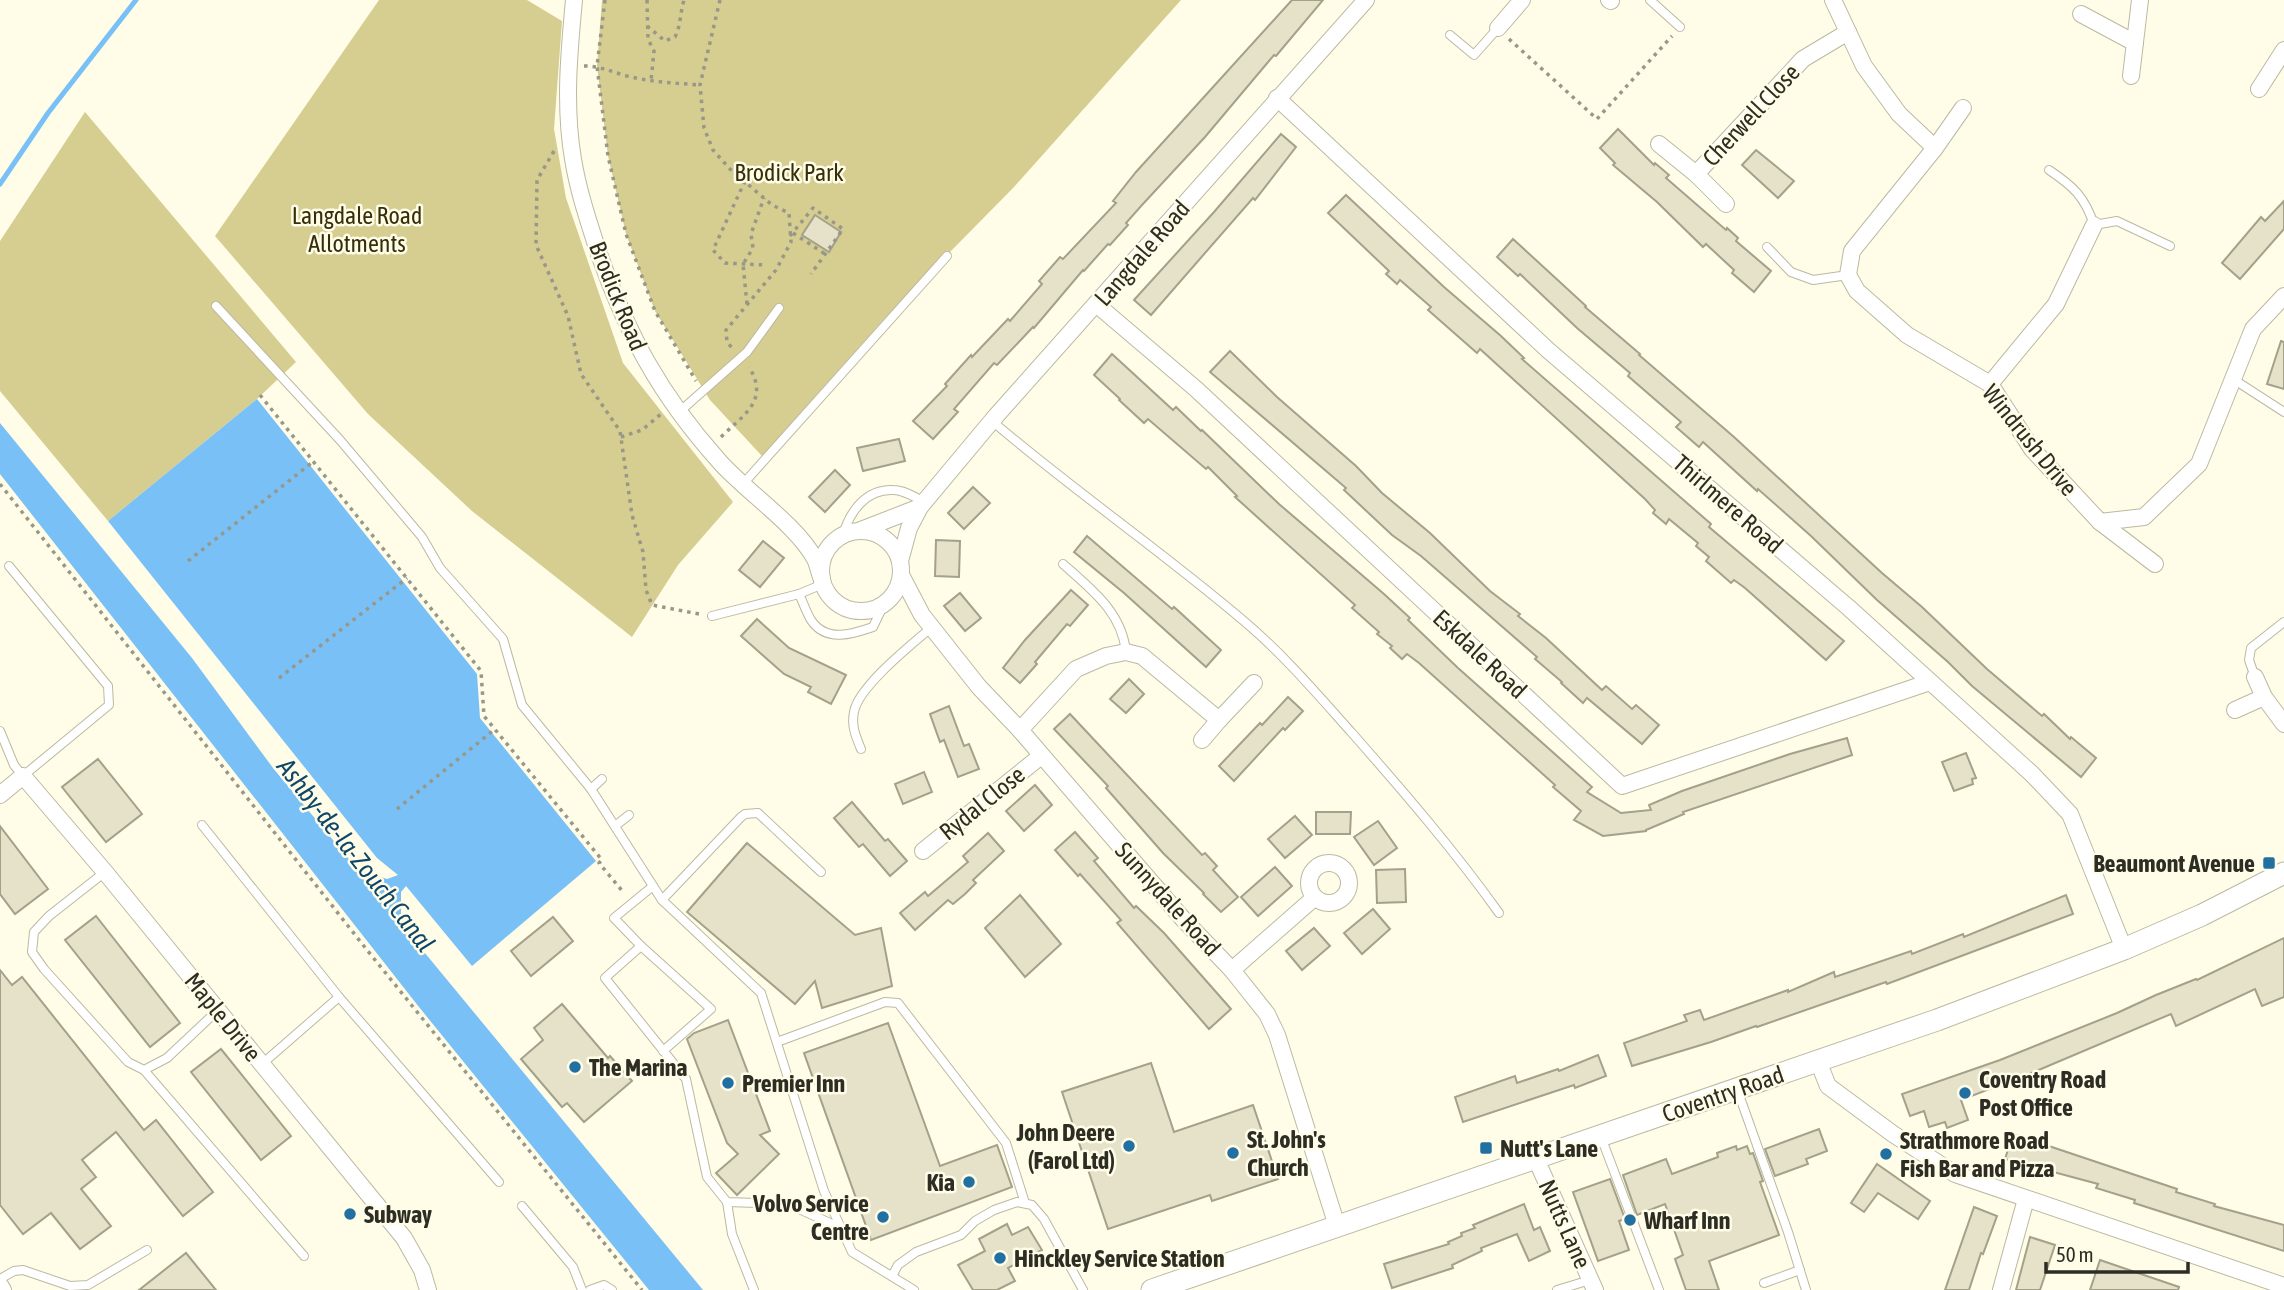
<svg xmlns="http://www.w3.org/2000/svg" width="2284" height="1290" viewBox="0 0 2284 1290" font-family="'Asap Condensed',sans-serif">
  <style>
    .green { fill: #d6cd91 }
    .water { fill: #78c0f5 }
    .lines { fill: none; stroke-linecap: round; stroke-linejoin: round }
    .stream { stroke: #78c0f5; stroke-width: 5 }
    .building { fill: #e6e2c9; stroke: #a4a189; stroke-width: 2 }
    .lane-casing { stroke: #bcb9a1; stroke-width: 10 }
    .street-casing { stroke: #bcb9a1; stroke-width: 18 }
    .secondary-casing { stroke: #bcb9a1; stroke-width: 23 }
    .path { stroke: #999788; stroke-width: 3.5; stroke-dasharray: 3.5 5; stroke-linecap: butt }
    .lane { stroke: #fff; stroke-width: 8 }
    .street { stroke: #fff; stroke-width: 16 }
    .secondary { stroke: #fff; stroke-width: 21 }
    .poi-dot { fill: #226fa1; stroke: #fffce8; stroke-width: 2.5 }
    .labels { text-anchor: middle; dominant-baseline: central; stroke-width: 5; stroke-linejoin: round; paint-order: stroke }
    .street-label { font-size: 24px; fill: #2e2d23; stroke: #fffce8 }
    .park-label { font-size: 24px; fill: #342e09; stroke: #fffce8 }
    .poi-label { font-size: 24px; font-weight: bold; fill: #2e2d23; stroke: #fffce8; text-anchor: start }
    .water-label { font-size: 26px; font-style: italic; fill: #0e4669; stroke: #fffce8 }
  </style>
  <rect width="100%" height="100%" fill="#fffce8"/>
  <g class="green">
    <polygon points="379,0 527,0 562,21 554,129 566,198 623,363 733,502 678,565 632,637 472,511 368,414 215,236"/>
    <polygon points="602,0 1181,0 1014,187 885,318 762,456 710,400 655,311 626,234 608,156 597,66"/>
    <polygon points="85,112 296,362 257,399 108,521 0,391 0,241"/>
  </g>
  <polygon class="water" points="257,399 477,674 480,718 596,861 472,966 406,886 401,892 401,924 703,1290 649,1290 419,1007 0,474 0,423 192,658 273,768 358,870 387,879 398,875 377,858 108,521"/>
  <g class="lines">
    <polyline class="stream" points="0,184 48,113 136,0"/>
  </g>
  <g class="building">
    <polygon points="1292,0 1323,0 1276,56 1274,55 1205,137 1142,205 1126,223 1128,225 1110,245 1108,244 1084,271 1083,270 1034,328 1033,327 997,365 994,363 954,409 958,412 933,439 913,421 947,386 945,384 971,355 972,357 1008,319 1010,321 1042,284 1039,281 1060,257 1063,259 1116,203 1113,201 1136,172"/>
    <polygon points="1618,129 1654,165 1655,163 1669,175 1666,178 1726,230 1727,228 1738,238 1736,241 1771,271 1754,292 1732,273 1734,270 1706,244 1703,247 1657,202 1613,165 1615,163 1600,148"/>
    <polygon points="1281,134 1296,147 1255,200 1253,198 1151,315 1134,300 1214,212"/>
    <polygon points="1756,150 1794,181 1778,198 1742,165"/>
    <polygon points="1346,195 1444,287 1501,336 1524,358 1522,359 1711,524 1709,527 1844,641 1826,660 1745,588 1734,580 1731,583 1706,561 1709,557 1696,546 1698,543 1669,519 1666,524 1653,513 1655,510 1645,499 1480,349 1477,353 1428,310 1431,307 1400,280 1397,284 1386,274 1389,271 1328,213"/>
    <polygon points="2284,201 2284,229 2240,279 2222,263 2261,217 2265,221"/>
    <polygon points="815,215 841,232 829,252 802,235"/>
    <polygon points="1513,239 1586,306 1585,307 1640,354 1639,355 1734,437 1882,573 1922,607 1987,669 2042,716 2044,714 2070,739 2071,737 2096,758 2081,777 1972,686 1948,662 1877,600 1811,536 1758,489 1757,491 1703,442 1699,447 1676,427 1681,422 1628,376 1630,373 1577,328 1520,274 1518,276 1497,257"/>
    <polygon points="2281,341 2284,342 2284,389 2267,384"/>
    <polygon points="1230,351 1277,397 1356,466 1382,493 1430,533 1490,591 1520,614 1518,616 1546,638 1602,690 1606,686 1632,709 1636,705 1659,725 1642,744 1587,698 1583,703 1561,683 1562,682 1535,659 1537,657 1421,556 1392,535 1344,490 1346,488 1210,372"/>
    <polygon points="1112,354 1173,410 1176,407 1201,431 1202,430 1279,504 1384,594 1410,618 1408,620 1458,668 1592,787 1587,792 1621,813 1651,810 1649,805 1682,791 1790,754 1847,738 1852,755 1683,812 1684,814 1646,830 1646,831 1603,836 1574,820 1581,811 1553,787 1555,785 1419,663 1407,654 1402,659 1390,648 1392,646 1377,634 1379,632 1352,608 1355,605 1235,497 1237,496 1208,467 1206,469 1148,419 1144,423 1119,400 1120,399 1094,375"/>
    <polygon points="899,439 905,461 863,471 857,448"/>
    <polygon points="835,470 850,485 825,512 809,497"/>
    <polygon points="973,487 990,503 964,529 948,513"/>
    <polygon points="1087,536 1172,609 1174,607 1221,650 1206,667 1124,593 1074,552"/>
    <polygon points="936,540 960,541 959,577 935,576"/>
    <polygon points="763,541 784,558 760,587 739,570"/>
    <polygon points="1071,590 1088,605 1070,626 1067,624 1035,662 1037,664 1020,683 1003,668 1025,640"/>
    <polygon points="960,593 981,618 965,631 944,606"/>
    <polygon points="757,619 789,648 846,675 831,704 808,692 811,687 784,674 741,636"/>
    <polygon points="1129,679 1144,694 1126,713 1110,699"/>
    <polygon points="1288,697 1303,711 1285,730 1283,728 1234,781 1219,766 1260,723 1262,725"/>
    <polygon points="949,706 964,746 969,744 979,769 958,777 944,740 940,742 930,714"/>
    <polygon points="1070,714 1202,855 1205,853 1217,866 1213,870 1238,897 1221,912 1203,894 1204,893 1163,853 1106,788 1108,786 1054,729"/>
    <polygon points="1966,753 1976,778 1972,779 1973,784 1954,791 1942,762"/>
    <polygon points="98,759 142,814 106,842 62,787"/>
    <polygon points="924,772 932,792 903,804 895,784"/>
    <polygon points="1035,785 1052,805 1024,831 1006,811"/>
    <polygon points="852,802 885,841 888,839 907,861 890,876 863,844 859,847 834,818"/>
    <polygon points="1316,812 1351,812 1350,834 1316,834"/>
    <polygon points="1295,816 1312,835 1285,858 1268,839"/>
    <polygon points="1378,821 1397,848 1374,865 1354,837"/>
    <polygon points="0,826 48,889 15,914 0,894"/>
    <polygon points="1075,832 1098,858 1094,861 1134,908 1136,906 1164,933 1231,1009 1209,1029 1117,923 1121,920 1080,874 1078,876 1055,850"/>
    <polygon points="988,833 1004,851 973,880 976,883 965,894 953,904 948,900 915,930 900,913 925,892 928,896 968,862 963,856"/>
    <polygon points="747,843 855,935 881,928 892,986 822,1008 815,981 795,1004 687,912"/>
    <polygon points="1275,867 1292,886 1258,916 1241,897"/>
    <polygon points="1405,869 1406,902 1377,903 1376,870"/>
    <polygon points="1020,895 1061,944 1025,977 985,928"/>
    <polygon points="2066,895 2073,914 1887,984 1886,982 1757,1027 1756,1026 1711,1042 1632,1066 1624,1043 1687,1021 1684,1015 1700,1010 1704,1020 1788,990 1788,992 1834,972 1835,977 1911,951 1912,954 1963,934 1964,937"/>
    <polygon points="1373,909 1390,929 1362,954 1344,933"/>
    <polygon points="96,916 180,1023 150,1047 65,940"/>
    <polygon points="553,917 573,941 531,976 511,951"/>
    <polygon points="1314,928 1330,946 1302,970 1286,951"/>
    <polygon points="2284,938 2284,997 2262,1006 2255,989 2176,1026 2171,1014 2041,1069 1961,1100 1968,1120 1947,1128 1945,1122 1929,1127 1924,1111 1910,1116 1902,1094 2000,1060 2117,1013 2156,995 2196,979 2197,980"/>
    <polygon points="0,970 12,985 22,977 144,1130 156,1120 213,1192 183,1216 116,1132 82,1160 96,1177 81,1189 111,1226 80,1249 51,1213 23,1234 0,1205"/>
    <polygon points="562,1004 608,1058 610,1056 632,1081 584,1122 567,1103 562,1107 521,1059 543,1040 534,1028"/>
    <polygon points="728,1020 770,1131 760,1135 779,1154 737,1195 716,1173 738,1154 727,1143 687,1039 694,1033"/>
    <polygon points="888,1023 940,1166 997,1145 1012,1187 871,1240 804,1053"/>
    <polygon points="221,1049 291,1136 261,1160 191,1072"/>
    <polygon points="1598,1055 1606,1076 1575,1088 1574,1085 1463,1122 1455,1097 1515,1076 1517,1083 1558,1069 1559,1071"/>
    <polygon points="1151,1063 1174,1132 1253,1105 1278,1179 1212,1201 1210,1195 1108,1229 1062,1092"/>
    <polygon points="1819,1129 1827,1151 1806,1159 1808,1164 1775,1176 1765,1149"/>
    <polygon points="2013,1134 2177,1189 2176,1192 2215,1204 2214,1206 2284,1225 2284,1251 2134,1203 2135,1200 2096,1188 2098,1184 2005,1159"/>
    <polygon points="1736,1146 1737,1150 1747,1146 1750,1154 1753,1153 1763,1181 1760,1182 1779,1235 1709,1261 1719,1290 1686,1290 1675,1259 1683,1255 1665,1204 1637,1215 1623,1175 1666,1159 1672,1174 1718,1157 1717,1153"/>
    <polygon points="1877,1164 1930,1201 1918,1219 1878,1193 1864,1212 1851,1203"/>
    <polygon points="1610,1179 1625,1219 1619,1221 1629,1250 1598,1261 1573,1192"/>
    <polygon points="1524,1204 1534,1230 1540,1227 1550,1251 1529,1261 1517,1234 1481,1248 1482,1251 1452,1265 1453,1268 1392,1288 1384,1264 1449,1244 1448,1242 1462,1236 1461,1233 1475,1228 1473,1225"/>
    <polygon points="1974,1207 1997,1216 1983,1254 1981,1253 1969,1290 1945,1290"/>
    <polygon points="1007,1224 1012,1235 1028,1227 1042,1250 1008,1268 1015,1281 997,1290 973,1290 958,1265 985,1251 979,1239"/>
    <polygon points="2030,1237 2055,1245 2040,1290 2016,1290"/>
    <polygon points="186,1253 216,1290 139,1290"/>
    <polygon points="2100,1260 2179,1287 2178,1290 2090,1290"/>
  </g>
  <g class="lines">
    <g class="lane-casing">
      <g id="lane">
        <polyline points="1650,0 1680,27"/>
        <polyline points="1450,35 1474,55 1498,28"/>
        <path d="M2049 170C2073 186 2085 197 2094 225L2117 221 2170 246"/>
        <polyline points="1767,247 1791,272 1813,280 1848,275"/>
        <polyline points="216,306 340,440 422,537 440,568 503,639 522,705 591,789 662,900 761,993 824,1191 852,1252 914,1290"/>
        <polyline points="2233,379 2284,412"/>
        <polyline points="678,413 747,352 779,308"/>
        <path d="M992 421C1074 491 1163 552 1245 622 1284 655 1318 695 1352 733 1403 791 1454 850 1499 913"/>
        <polyline points="743,484 947,256"/>
        <path d="M843 535C850 511 866 489 893 490 904 490 915 497 924 502"/>
        <path d="M1063 564C1091 589 1122 612 1126 652"/>
        <path d="M799 594C803 602 806 612 811 620 826 643 853 634 873 627L884 604"/>
        <polyline points="712,616 799,594 823,584"/>
        <polyline points="2255,677 2249,660 2251,648 2284,622"/>
        <polyline points="0,731 14,765 23,776 109,705 108,686 9,566"/>
        <path d="M861 749C856 737 851 726 854 712 858 687 912 644 932 627"/>
        <polyline points="591,789 602,779"/>
        <polyline points="202,825 339,997 262,1064"/>
        <polyline points="615,826 629,815"/>
        <polyline points="105,872 49,916 34,932 32,952 44,969 128,1062 144,1070 167,1058 218,1010"/>
        <polyline points="653,886 614,918 641,946 605,978 686,1079 707,1177 727,1202 788,1204 841,1228"/>
        <polyline points="662,900 741,817 745,814 758,813 821,872"/>
        <polyline points="641,946 711,1009 663,1051"/>
        <polyline points="339,997 499,1182"/>
        <polyline points="777,1042 885,1002 898,1003 1006,1143 1025,1203"/>
        <polyline points="144,1070 304,1256"/>
        <polyline points="1737,1089 1788,1232 1806,1290"/>
        <polyline points="1601,1137 1659,1290"/>
        <polyline points="727,1202 732,1234 754,1290"/>
        <polyline points="522,1206 573,1267 582,1290"/>
        <polyline points="892,1276 898,1265 916,1252 961,1235 975,1221 994,1210 1017,1202 1032,1205 1044,1219 1083,1290"/>
        <polyline points="0,1279 14,1271 23,1270 70,1286 88,1285 147,1250"/>
        <polyline points="1764,1283 1800,1270"/>
        <polyline points="590,1290 604,1285 612,1290"/>
        <polyline points="1557,1290 1590,1280"/>
      </g>
    </g>
    <g class="street-casing">
      <g id="street">
        <path d="M574 0C569 53 564 106 573 159 578 190 588 220 598 251 627 334 660 395 719 461 745 491 796 524 815 559 818 565 819 573 822 579"/>
        <polyline points="1609,0 1611,1"/>
        <polyline points="1833,0 1864,66 1899,114 1935,148 1852,251 1848,275 1857,291 1907,335 1990,384 2032,449 2100,522 2144,517 2199,464 2253,329 2284,296"/>
        <polyline points="2081,14 2135,43"/>
        <polyline points="1498,28 1522,0"/>
        <polyline points="2131,76 2140,0"/>
        <polyline points="2259,89 2284,50"/>
        <polyline points="1277,98 1549,351 1849,608 2032,774 2070,814 2124,949"/>
        <polyline points="1659,144 1696,174 1803,59 1848,32"/>
        <polyline points="1935,148 1963,108"/>
        <polyline points="1696,174 1726,204"/>
        <polyline points="1096,304 1196,389 1622,786 1930,682"/>
        <polyline points="1990,384 2056,304 2094,225"/>
        <polyline points="2100,522 2155,564"/>
        <polyline points="861,530 920,507"/>
        <circle cx="861" cy="571" r="40"/>
        <polyline points="900,561 909,528 920,507 996,416 1366,0"/>
        <polyline points="901,575 922,615 979,687 1020,730 1183,919 1232,970 1267,1014 1277,1035 1337,1226"/>
        <polyline points="2255,677 2264,697 2284,724"/>
        <polyline points="2235,710 2264,697"/>
        <polyline points="1219,720 1254,683"/>
        <polyline points="1020,730 1076,669 1106,656 1126,652 1142,656 1219,720 1202,740"/>
        <polyline points="0,795 23,776 105,872 404,1238 422,1270 428,1290"/>
        <polyline points="923,851 1041,756"/>
        <circle cx="1329" cy="883" r="20"/>
        <polyline points="1232,970 1314,898"/>
        <polyline points="1818,1061 1828,1086 1893,1134 1955,1174 2284,1286"/>
        <polyline points="1536,1159 1595,1290"/>
        <polyline points="0,1285 3,1290"/>
        <polyline points="2001,1290 2026,1199"/>
      </g>
    </g>
    <g class="secondary-casing">
      <polyline id="secondary" points="1152,1290 1937,1020 2124,949 2202,915 2284,873"/>
    </g>
    <g class="path">
      <polyline points="605,0 597,66 608,156 626,234 655,311 696,381"/>
      <polyline points="647,0 648,39 654,51 651,81"/>
      <polyline points="720,0 700,85 704,128 713,150 730,169 772,205 789,213 791,242 776,270 726,330 727,342 733,349"/>
      <path d="M647 26 665 41 675 37C681 25 680 13 684 0"/>
      <polyline points="1509,39 1597,119 1672,36"/>
      <path d="M584 66C600 66 612 72 627 76 651 82 675 83 700 85"/>
      <polyline points="554,151 537,180 536,245 568,316 581,374 620,431 632,515 643,552 646,590 652,605 699,614"/>
      <polyline points="745,181 713,250 725,263 765,265"/>
      <polyline points="793,233 825,254"/>
      <polyline points="790,236 813,208 843,229 811,274"/>
      <polyline points="747,304 743,264 753,248 751,234 764,198"/>
      <polyline points="260,395 481,671 484,716 602,860 599,863 624,893"/>
      <polyline points="621,437 642,430 661,414"/>
      <path d="M721 437C743 415 770 401 749 367"/>
      <polyline points="0,484 367,950 642,1290"/>
      <polyline points="188,561 314,461"/>
      <polyline points="279,678 407,578"/>
      <polyline points="397,809 495,729"/>
    </g>
    <use href="#lane" class="lane"/>
    <use href="#street" class="street"/>
    <use href="#secondary" class="secondary"/>
  </g>
  <g class="poi-dot">
    <rect x="2262" y="856" width="14" height="14" rx="3.5"/>
    <circle cx="575" cy="1067" r="7"/>
    <circle cx="728" cy="1083" r="7"/>
    <circle cx="1965" cy="1093" r="7"/>
    <circle cx="1129" cy="1146" r="7"/>
    <rect x="1479" y="1141" width="14" height="14" rx="3.5"/>
    <circle cx="1233" cy="1153" r="7"/>
    <circle cx="1886" cy="1154" r="7"/>
    <circle cx="969" cy="1182" r="7"/>
    <circle cx="350" cy="1214" r="7"/>
    <circle cx="883" cy="1217" r="7"/>
    <circle cx="1630" cy="1220" r="7"/>
    <circle cx="1000" cy="1258" r="7"/>
  </g>
  <g class="labels">
    <g class="street-label">
      <text transform="translate(1751 115) rotate(-47)">Cherwell Close</text>
      <text transform="translate(1142 253) rotate(-49)">Langdale Road</text>
      <text transform="translate(618 296) rotate(68)">Brodick Road</text>
      <text transform="translate(2030 440) rotate(51)">Windrush Drive</text>
      <text transform="translate(1728 504) rotate(41)">Thirlmere Road</text>
      <text transform="translate(1480 654) rotate(43)">Eskdale Road</text>
      <text transform="translate(982 803) rotate(-39)">Rydal Close</text>
      <text transform="translate(1168 899) rotate(48)">Sunnydale Road</text>
      <text transform="translate(223 1017) rotate(51)">Maple Drive</text>
      <text transform="translate(1723 1094) rotate(-19)">Coventry Road</text>
      <text transform="translate(1565 1224) rotate(66)">Nutts Lane</text>
    </g>
    <g class="park-label">
      <text x="789" y="172">Brodick Park</text>
      <text x="357" y="215">Langdale Road<tspan x="357" dy="28">Allotments</tspan></text>
    </g>
    <g class="poi-label">
      <text x="2255" y="863" text-anchor="end">Beaumont Avenue</text>
      <text x="589" y="1067">The Marina</text>
      <text x="1979" y="1079">Coventry Road<tspan x="1979" dy="28">Post Office</tspan></text>
      <text x="742" y="1083">Premier Inn</text>
      <text x="1115" y="1132" text-anchor="end">John Deere<tspan x="1115" dy="28">(Farol Ltd)</tspan></text>
      <text x="1247" y="1139">St. John's<tspan x="1247" dy="28">Church</tspan></text>
      <text x="1900" y="1140">Strathmore Road<tspan x="1900" dy="28">Fish Bar and Pizza</tspan></text>
      <text x="1500" y="1148">Nutt's Lane</text>
      <text x="955" y="1182" text-anchor="end">Kia</text>
      <text x="869" y="1203" text-anchor="end">Volvo Service<tspan x="869" dy="28">Centre</tspan></text>
      <text x="364" y="1214">Subway</text>
      <text x="1644" y="1220">Wharf Inn</text>
      <text x="1014" y="1258">Hinckley Service Station</text>
    </g>
    <g class="water-label">
      <text transform="translate(356 855) rotate(52)">Ashby-de-la-Zouch Canal</text>
    </g>
  </g>
  <path d="M2046 1262v10h142v-10" fill="none" stroke="#2e2d23" stroke-width="3.5"/>
  <text x="2056" y="1262" font-size="21" fill="#2e2d23" stroke="#fffce8" stroke-width="5" paint-order="stroke">50 m</text>
</svg>
